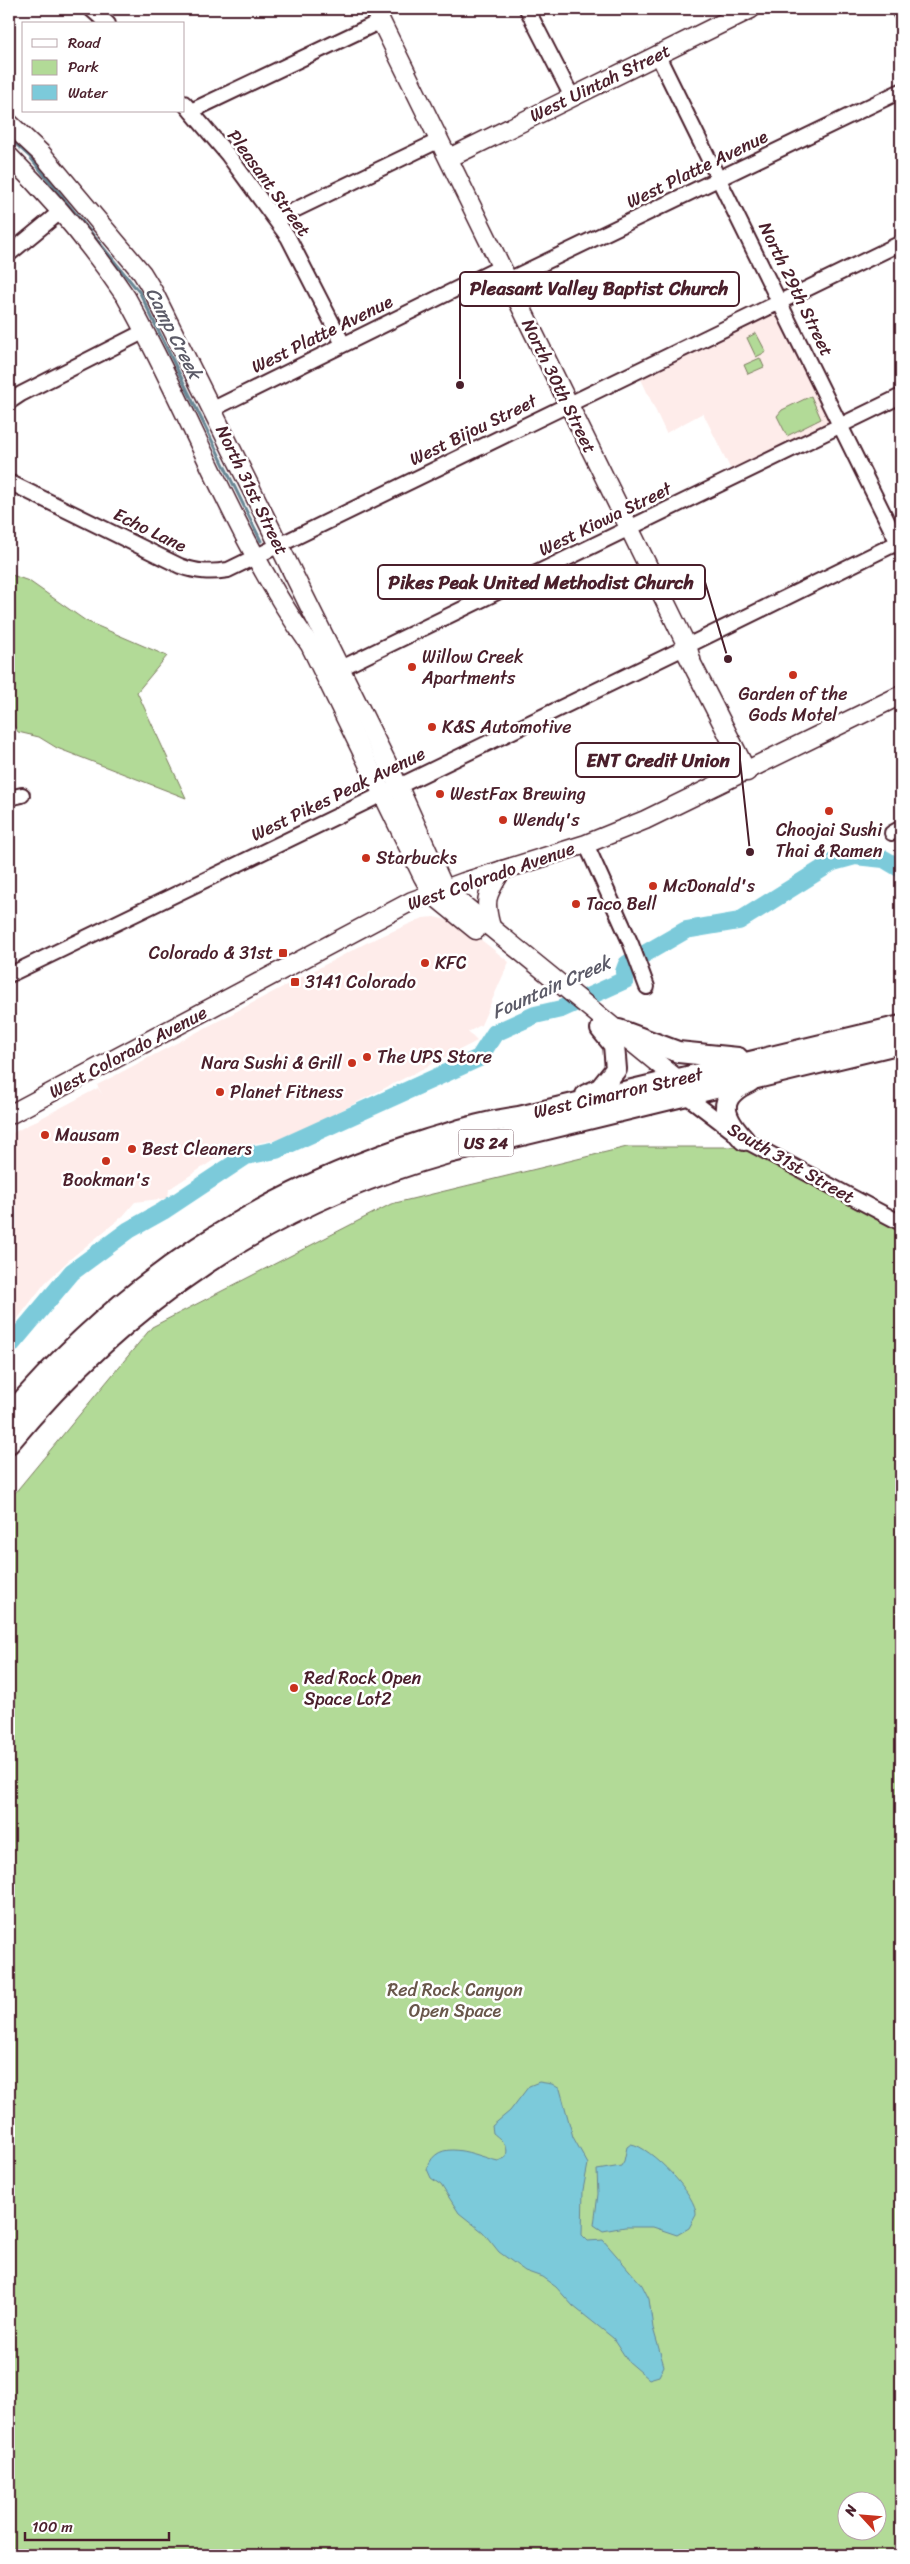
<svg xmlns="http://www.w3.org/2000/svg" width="910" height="2564" viewBox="0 0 910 2564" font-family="Sriracha,sans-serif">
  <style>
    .built { fill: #feecea }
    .green { fill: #b2da97; stroke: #7e7c61; fill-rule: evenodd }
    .water { fill: #7ccada; stroke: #688694 }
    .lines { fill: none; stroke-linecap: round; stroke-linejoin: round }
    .stream { stroke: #688694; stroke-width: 3 }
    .river { stroke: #7ccada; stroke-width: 18 }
    .minor-casing { stroke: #4a1f2b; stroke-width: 18 }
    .major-casing { stroke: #4a1f2b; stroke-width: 21 }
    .highway-casing { stroke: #4a1f2b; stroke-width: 24 }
    .minor { stroke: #fff; stroke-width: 14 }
    .major { stroke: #fff; stroke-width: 18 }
    .highway { stroke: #fff; stroke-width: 20 }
    .poi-dot { fill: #c8321e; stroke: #fff; stroke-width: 2 }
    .labels { text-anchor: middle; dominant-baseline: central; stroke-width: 5; stroke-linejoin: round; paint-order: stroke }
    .shield { fill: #fff; stroke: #80626b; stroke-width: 1 }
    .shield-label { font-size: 16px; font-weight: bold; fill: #4a1f2b }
    .street-label { font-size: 18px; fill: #4a1f2b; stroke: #fff }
    .poi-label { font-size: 18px; fill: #4a1f2b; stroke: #fff; text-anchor: start }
    .park-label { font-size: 18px; fill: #69574b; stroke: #fff }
    .water-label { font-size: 19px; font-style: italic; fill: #5c5b68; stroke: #fff }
    .leader { fill: none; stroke: #4a1f2b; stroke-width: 2 }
    .callout-dot { fill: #4a1f2b; stroke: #fff; stroke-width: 2 }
    .callout { fill: #fff; stroke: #4a1f2b; stroke-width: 2 }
    .callout-label { font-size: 19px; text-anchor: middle; font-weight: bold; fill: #4a1f2b }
  </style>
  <rect width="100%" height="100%" fill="#fff"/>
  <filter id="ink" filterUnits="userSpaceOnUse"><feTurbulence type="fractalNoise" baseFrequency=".02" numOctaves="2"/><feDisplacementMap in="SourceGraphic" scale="10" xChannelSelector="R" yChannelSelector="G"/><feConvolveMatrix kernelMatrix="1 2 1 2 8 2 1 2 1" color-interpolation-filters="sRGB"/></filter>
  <g filter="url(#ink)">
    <g class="built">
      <polygon points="775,311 778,312 832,423 732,472 703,413 666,433 640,377"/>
      <polygon points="434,917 460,923 509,962 481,1025 468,1032 477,1041 287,1138 252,1144 217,1158 169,1189 168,1198 135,1202 123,1216 70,1259 45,1283 9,1330 9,1135 98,1088 103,1096 97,1085 368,942 423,918"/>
    </g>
    <g class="green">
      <polygon points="756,333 766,352 756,357 747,338"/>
      <polygon points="760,358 764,367 748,374 744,365"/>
      <polygon points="811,396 821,419 787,436 777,416 782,410"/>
      <polygon points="9,574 29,581 86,621 167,656 137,692 186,798 57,748 39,737 18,732 9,717"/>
      <path d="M627 1147H741L901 1230V2555H9V1500L152 1327 391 1204ZM848 2502H878V2532H848Z"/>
    </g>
    <g class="water">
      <path d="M539 2082 552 2084 560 2089 573 2137 588 2164 583 2190 582 2235 588 2241 603 2240 642 2285 649 2299 653 2328 664 2366 659 2376 649 2379 628 2361 613 2338 573 2306 556 2287 542 2277 525 2271 499 2252 483 2232 459 2213 441 2185 431 2178 427 2169C437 2135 476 2156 498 2161L505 2158C511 2146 501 2140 493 2133L492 2126 510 2111 529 2086Z"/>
      <path d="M631 2144C650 2146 698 2196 696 2215L689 2228 677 2235 653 2227H625L603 2231 594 2225 598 2194 597 2170 621 2166 624 2161 627 2147Z"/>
    </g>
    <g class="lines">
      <polyline class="stream" points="9,138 30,157 140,293 261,541"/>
      <polyline class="river" points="9,1347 72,1272 129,1230 163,1211 246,1156 276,1150 479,1058 495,1033 535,1015 561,1009 625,980 624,972 627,964 686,930 739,921 833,862 855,856 884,859 901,869"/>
      <g class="minor-casing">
        <g id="minor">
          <polyline points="91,9 108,24"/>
          <polyline points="527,9 572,97"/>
          <polyline points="899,9 901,14"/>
          <polyline points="657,54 901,549"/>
          <polyline points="184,103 228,155 288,237 343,344"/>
          <polyline points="191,111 381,21"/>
          <polyline points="276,219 440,140"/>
          <polyline points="9,254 60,212"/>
          <polyline points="508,280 901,91"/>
          <polyline points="9,402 21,394 145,331"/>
          <polyline points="213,409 501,267"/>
          <path d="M9 482 180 566C197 572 210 573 228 570L901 243"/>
          <polyline points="687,646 901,541"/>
          <polyline points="333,672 901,396"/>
          <polyline points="9,798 22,795"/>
          <polyline points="892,833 901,828"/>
          <polyline points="586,844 631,944 647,987"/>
          <polyline points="9,975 684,648"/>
          <polyline points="685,1095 744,1140 901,1223"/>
        </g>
      </g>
      <g class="major-casing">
        <g id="major">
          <polyline points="375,9 687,646 691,659"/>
          <polyline points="9,123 42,154 142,273 153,291 397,783 445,890 677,1079 682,1089"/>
          <path d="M9 156C52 199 92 246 126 297 190 411 234 538 310 645L423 877 433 895 476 930"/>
          <polyline points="449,158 751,9"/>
          <polyline points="685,650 747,772"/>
          <path d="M491 927C483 898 487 895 502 870"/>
          <polyline points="9,1115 412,901 464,882 586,844 645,820 901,695"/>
        </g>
      </g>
      <g class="highway-casing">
        <g id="highway">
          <polyline points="619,1030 678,1052 738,1058"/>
          <polyline points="586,1095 600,1089 616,1069 614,1045 601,1029"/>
          <path d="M744 1140C723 1117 715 1098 749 1082"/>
          <path d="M9 1416C123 1282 259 1193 427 1140 460 1130 484 1122 519 1117L901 1026"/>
          <path d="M9 1443C127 1301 269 1203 448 1153L901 1043"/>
        </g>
      </g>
      <use href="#minor" class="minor"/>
      <use href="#major" class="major"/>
      <use href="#highway" class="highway"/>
    </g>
  </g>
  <g class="poi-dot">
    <circle cx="412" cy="667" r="5"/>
    <circle cx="793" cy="675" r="5"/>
    <circle cx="432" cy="727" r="5"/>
    <circle cx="440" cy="794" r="5"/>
    <circle cx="829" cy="811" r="5"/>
    <circle cx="503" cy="820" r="5"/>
    <circle cx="366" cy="858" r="5"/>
    <circle cx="653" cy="886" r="5"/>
    <circle cx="576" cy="904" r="5"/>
    <rect x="278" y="948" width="10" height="10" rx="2.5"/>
    <circle cx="425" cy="963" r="5"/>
    <rect x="290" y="977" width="10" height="10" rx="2.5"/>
    <circle cx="367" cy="1057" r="5"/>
    <circle cx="352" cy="1063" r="5"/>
    <circle cx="220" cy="1092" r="5"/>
    <circle cx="45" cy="1135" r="5"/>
    <circle cx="132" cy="1149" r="5"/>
    <circle cx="106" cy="1161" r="5"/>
    <circle cx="294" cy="1688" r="5"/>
  </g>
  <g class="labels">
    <rect class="shield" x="458.5" y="1129.5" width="55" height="27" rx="4"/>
    <g class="shield-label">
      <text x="486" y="1143">US 24</text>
    </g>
    <g class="street-label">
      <text transform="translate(600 83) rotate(-26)">West Uintah Street</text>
      <text transform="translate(697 169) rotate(-26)">West Platte Avenue</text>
      <text transform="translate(269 183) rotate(54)">Pleasant Street</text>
      <text transform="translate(796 289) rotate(64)">North 29th Street</text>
      <text transform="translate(322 334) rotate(-26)">West Platte Avenue</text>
      <text transform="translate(559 386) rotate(64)">North 30th Street</text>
      <text transform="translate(473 430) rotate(-26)">West Bijou Street</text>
      <text transform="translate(252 490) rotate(64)">North 31st Street</text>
      <text transform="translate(605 519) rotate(-26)">West Kiowa Street</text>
      <text transform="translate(150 530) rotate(26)">Echo Lane</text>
      <text transform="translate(338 794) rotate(-26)">West Pikes Peak Avenue</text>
      <text transform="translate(491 876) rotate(-19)">West Colorado Avenue</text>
      <text transform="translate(128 1052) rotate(-28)">West Colorado Avenue</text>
      <text transform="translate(618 1093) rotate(-13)">West Cimarron Street</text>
      <text transform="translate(791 1163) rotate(30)">South 31st Street</text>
    </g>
    <g class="poi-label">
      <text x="422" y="657">Willow Creek<tspan x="422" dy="21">Apartments</tspan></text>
      <text x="793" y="694" text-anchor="middle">Garden of the<tspan x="793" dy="21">Gods Motel</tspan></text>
      <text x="442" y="727">K&amp;S Automotive</text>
      <text x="450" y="794">WestFax Brewing</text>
      <text x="513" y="820">Wendy's</text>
      <text x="829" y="830" text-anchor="middle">Choojai Sushi<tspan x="829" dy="21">Thai &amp; Ramen</tspan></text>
      <text x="376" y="858">Starbucks</text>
      <text x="663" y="886">McDonald's</text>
      <text x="586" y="904">Taco Bell</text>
      <text x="273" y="953" text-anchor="end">Colorado &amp; 31st</text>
      <text x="435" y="963">KFC</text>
      <text x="305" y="982">3141 Colorado</text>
      <text x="377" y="1057">The UPS Store</text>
      <text x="342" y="1063" text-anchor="end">Nara Sushi &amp; Grill</text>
      <text x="230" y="1092">Planet Fitness</text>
      <text x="55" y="1135">Mausam</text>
      <text x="142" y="1149">Best Cleaners</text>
      <text x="106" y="1180" text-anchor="middle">Bookman's</text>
      <text x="304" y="1678">Red Rock Open<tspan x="304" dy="21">Space Lot2</tspan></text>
    </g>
    <g class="park-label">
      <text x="455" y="1990">Red Rock Canyon<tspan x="455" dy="21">Open Space</tspan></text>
    </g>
    <g class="water-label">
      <text transform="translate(174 333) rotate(63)">Camp Creek</text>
      <text transform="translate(551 987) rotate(-24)">Fountain Creek</text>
    </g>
  </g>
  <path class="leader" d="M460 385L460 289M728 659L705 582M750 852L740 760"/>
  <g class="callout-dot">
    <circle cx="460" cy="385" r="5"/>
    <circle cx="728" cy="659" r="5"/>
    <circle cx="750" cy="852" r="5"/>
  </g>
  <g class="callout">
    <rect x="460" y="272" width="279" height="34" rx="5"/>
    <rect x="378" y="565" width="327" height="34" rx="5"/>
    <rect x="576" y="743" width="164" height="34" rx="5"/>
  </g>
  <g class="callout-label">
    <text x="599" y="295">Pleasant Valley Baptist Church</text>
    <text x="541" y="589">Pikes Peak United Methodist Church</text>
    <text x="658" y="767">ENT Credit Union</text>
  </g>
  <rect width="910" height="2564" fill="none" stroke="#fff" stroke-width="30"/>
  <rect x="15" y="15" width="880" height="2534" fill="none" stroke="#4a1f2b" stroke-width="2" filter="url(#ink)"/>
  <rect x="22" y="22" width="162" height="90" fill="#ffffff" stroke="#b7a5aa"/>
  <rect x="32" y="39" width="25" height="8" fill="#ffffff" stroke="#b7a5aa"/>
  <text x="68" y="48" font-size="15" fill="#4a1f2b">Road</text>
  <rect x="32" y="60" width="25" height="15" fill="#b2da97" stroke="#b7a5aa"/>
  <text x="68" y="72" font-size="15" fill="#4a1f2b">Park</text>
  <rect x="32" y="85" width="25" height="15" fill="#7ccada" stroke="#b7a5aa"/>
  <text x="68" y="98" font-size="15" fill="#4a1f2b">Water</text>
  <g transform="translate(862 2516) rotate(296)"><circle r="24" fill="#ffffff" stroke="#b7a5aa"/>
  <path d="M0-4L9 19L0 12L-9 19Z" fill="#c8321e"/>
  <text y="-8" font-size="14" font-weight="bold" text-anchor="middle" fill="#4a1f2b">N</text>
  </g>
  <path d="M25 2532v8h144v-8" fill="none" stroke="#4a1f2b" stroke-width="2.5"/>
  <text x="32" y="2532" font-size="15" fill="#4a1f2b" stroke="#ffffff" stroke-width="4" paint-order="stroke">100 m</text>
</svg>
